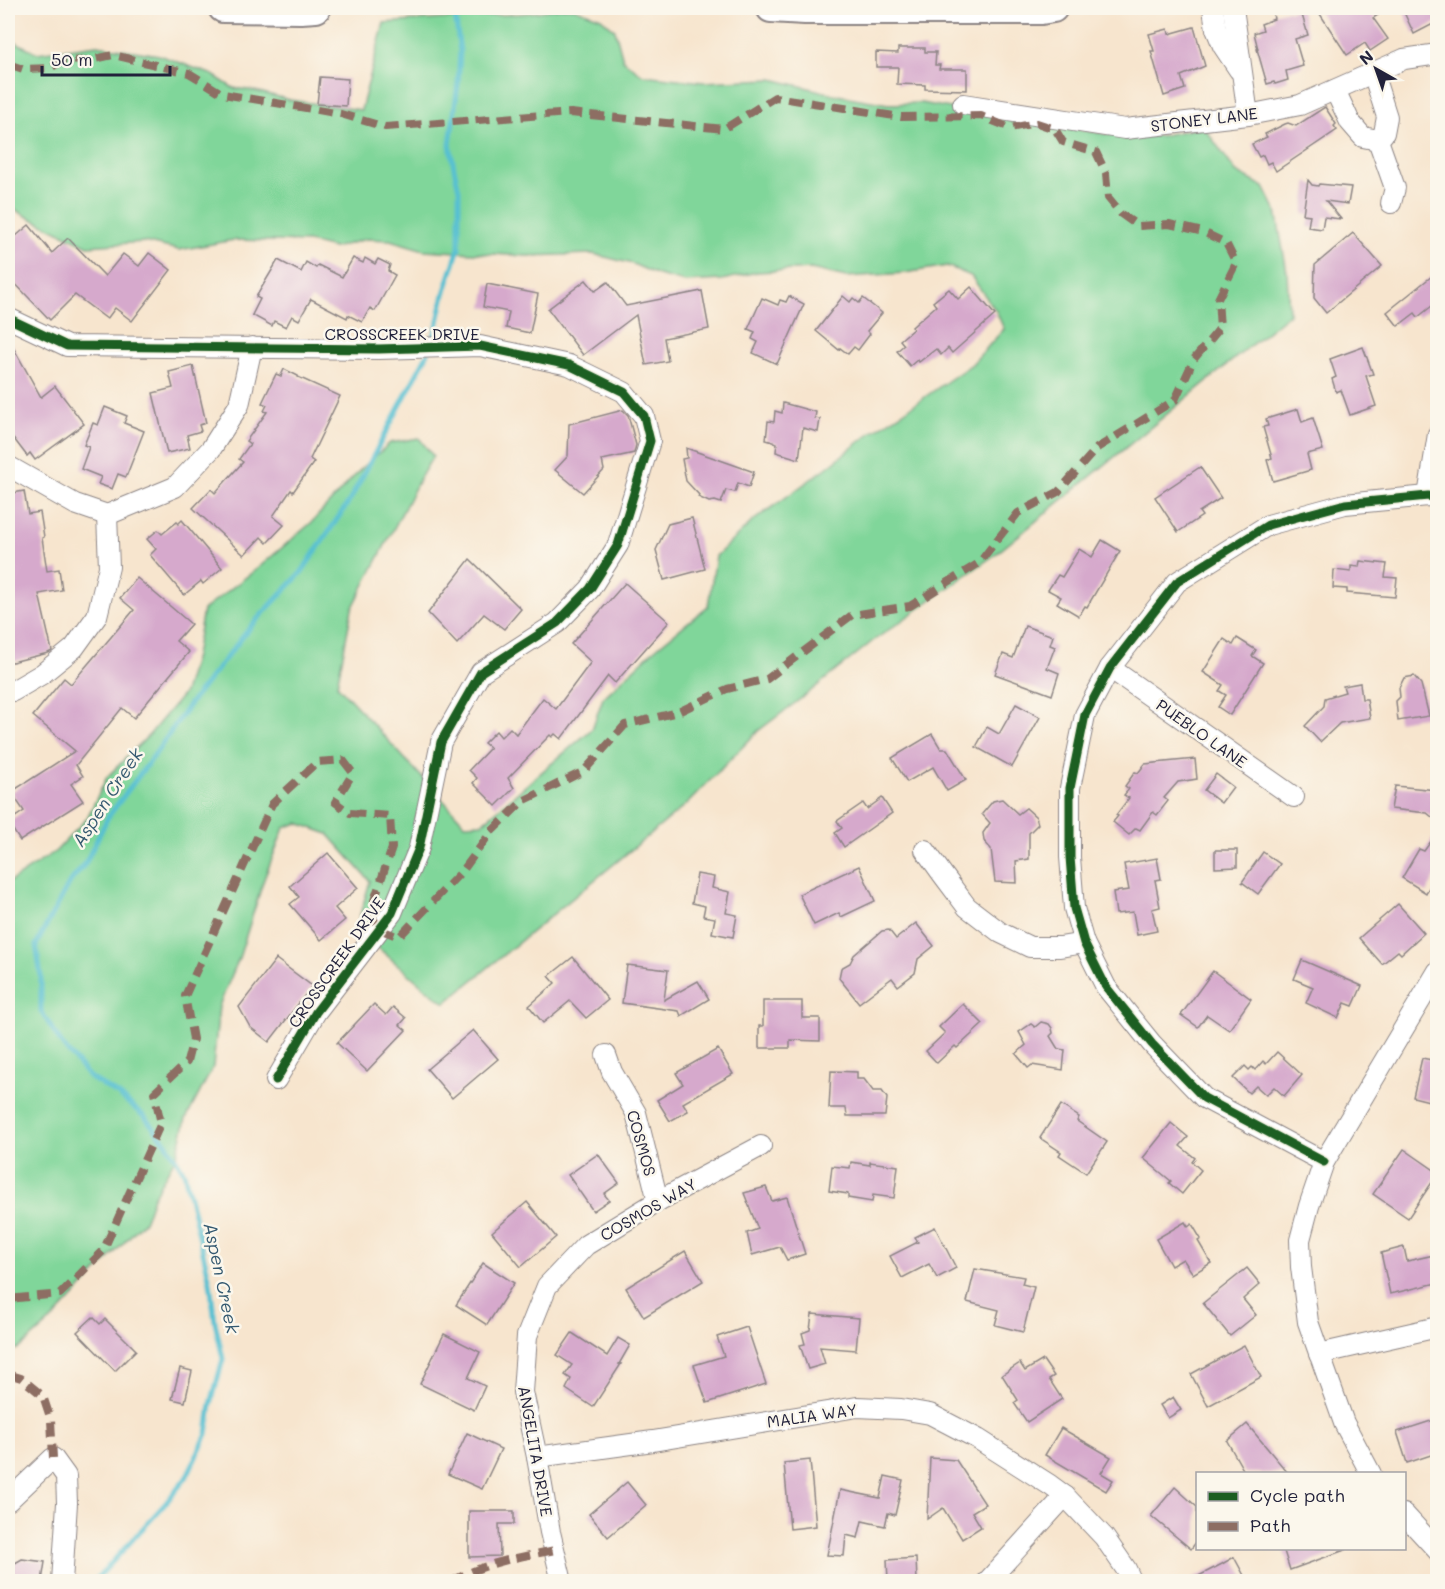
<svg xmlns="http://www.w3.org/2000/svg" width="1445" height="1589" viewBox="0 0 1445 1589" font-family="Mali,sans-serif">
  <style>
    .green { fill: #80d69a; stroke: #517c6a; stroke-width: 1.5 }
    .lines { fill: none; stroke-linecap: round; stroke-linejoin: round }
    .stream { stroke: #56c0d1; stroke-width: 5 }
    .building { fill: #d6a9cc }
    .street-casing { stroke: #8c8484; stroke-width: 22 }
    .secondary-casing { stroke: #8c8484; stroke-width: 32 }
    .street { stroke: #fff; stroke-width: 20 }
    .secondary { stroke: #fff; stroke-width: 28 }
    .quiet { stroke: #8d6e63; stroke-width: 8; stroke-dasharray: 15 8; stroke-linecap: butt }
    .cycleway-casing { stroke: #fbf7ec; stroke-width: 13 }
    .cycleway { stroke: #1b5e20; stroke-width: 9 }
    .labels { text-anchor: middle; dominant-baseline: central; stroke-width: 5; stroke-linejoin: round; paint-order: stroke }
    .street-label { font-size: 16px; fill: #22223b; stroke: #fbf7ec }
    .water-label { font-size: 18px; font-style: italic; fill: #345970; stroke: #fbf7ec }
  </style>
  <rect width="100%" height="100%" fill="#fbf7ec"/>
  <filter id="ink" filterUnits="userSpaceOnUse"><feTurbulence type="fractalNoise" baseFrequency=".0167" numOctaves="2"/><feDisplacementMap in="SourceGraphic" scale="12" xChannelSelector="R" yChannelSelector="G"/><feConvolveMatrix kernelMatrix="1 2 1 2 8 2 1 2 1" color-interpolation-filters="sRGB"/></filter>
  <filter id="wash" filterUnits="userSpaceOnUse"><feTurbulence type="fractalNoise" baseFrequency=".008" numOctaves="4" result="noise"/><feDisplacementMap in="SourceGraphic" scale="24" xChannelSelector="R" yChannelSelector="G"/><feGaussianBlur stdDeviation="1.35" result="paint"/><feColorMatrix in="noise" values="0 0 0 0 0 0 0 0 0 0 0 0 0 0 0 0 0 1.4 0 .05"/><feComposite in="paint" operator="in"/></filter>
  <g filter="url(#wash)">
    <rect width="100%" height="100%" fill="#f7e5ce"/>
    <polygon class="green" points="563,8 574,8 601,18 615,30 623,60 643,75 703,82 772,79 837,95 888,104 921,103 1105,134 1159,136 1204,127 1236,172 1264,187 1276,211 1287,272 1289,314 996,554 873,641 807,694 758,731 687,804 445,1003 424,987 356,929 370,881 328,834 298,823 284,828 264,879 239,958 219,1006 213,1067 186,1119 177,1155 153,1197 145,1220 52,1320 20,1348 8,1352 8,883 56,851 87,818 107,777 150,734 184,693 195,656 203,610 258,568 311,523 359,471 390,443 419,438 433,456 420,478 352,609 337,685 465,824 482,823 592,729 603,698 655,649 708,606 716,556 753,521 825,469 872,432 902,413 972,364 1004,329 996,311 971,276 947,266 905,273 846,277 811,269 757,272 722,280 685,282 658,275 633,264 593,254 526,256 424,250 390,240 366,239 334,248 308,242 234,240 179,250 144,242 88,246 24,215 8,205 8,38 37,53 97,45 159,55 213,75 233,88 255,91 290,100 361,110 384,23 530,13"/>
    <g class="lines">
      <g class="stream">
        <polyline points="431,344 436,331 444,294 459,248 459,190 454,168 450,144 458,84 460,51 454,8"/>
        <polyline points="94,1582 164,1505 186,1478 207,1434 211,1404 223,1359 215,1322 210,1282 184,1172 166,1143 145,1117 119,1095 89,1077 63,1046 41,1011 41,976 36,945 70,882 85,864 108,817 158,750 191,702 252,625 301,573 350,500 428,353"/>
      </g>
    </g>
    <g id="blocks">
      <g class="building">
        <polygon points="1300,8 1308,35 1295,39 1303,66 1286,71 1288,80 1275,84 1274,82 1267,84 1257,49 1258,49 1254,33 1263,30 1261,24 1274,19 1273,14 1288,10 1288,12"/>
        <polygon points="1316,8 1389,8 1373,18 1388,39 1370,51 1365,43 1347,55"/>
        <polygon points="1402,8 1437,8 1437,22 1414,34"/>
        <polygon points="1194,27 1205,66 1181,76 1185,89 1164,96 1151,51 1154,51 1149,34 1168,29 1169,34"/>
        <polygon points="898,48 925,48 925,52 936,52 935,65 940,65 939,69 967,69 967,90 925,89 925,85 897,84 898,67 876,67 876,52 898,53"/>
        <polygon points="320,77 348,79 346,106 317,104"/>
        <polygon points="1325,107 1336,124 1334,126 1337,130 1276,171 1271,162 1267,164 1263,155 1259,157 1252,144 1267,137 1265,134 1285,124 1288,123 1296,126"/>
        <polygon points="1308,180 1312,185 1318,186 1319,184 1351,187 1348,204 1326,201 1341,219 1324,217 1322,229 1308,227 1310,215 1303,214"/>
        <polygon points="29,225 52,253 68,238 105,276 123,254 139,266 149,253 171,270 132,321 115,308 107,319 75,295 50,320 8,276 8,226 16,236"/>
        <polygon points="1353,233 1382,266 1326,313 1314,298 1315,265"/>
        <polygon points="353,258 363,263 365,258 375,264 378,259 390,265 388,271 395,275 375,311 370,308 362,322 348,315 347,318 311,299 299,320 292,316 286,327 274,321 272,326 252,315 260,299 256,297 278,260 301,272 306,262 316,268 318,265 342,277"/>
        <polygon points="1437,272 1437,302 1418,317 1415,313 1398,326 1387,312"/>
        <polygon points="586,280 595,291 608,282 626,306 702,291 709,329 664,338 668,361 646,365 636,315 583,355 548,309"/>
        <polygon points="487,284 538,294 530,333 506,328 509,312 483,307"/>
        <polygon points="971,287 995,315 952,353 948,348 941,355 936,349 919,362 917,360 910,366 897,351 904,345 900,340 913,329 912,327 936,306 933,302 949,289 958,299"/>
        <polygon points="789,296 804,304 777,364 753,353 758,342 752,339 755,332 748,329 762,298 778,305 780,300 786,302"/>
        <polygon points="843,296 850,302 853,298 859,303 863,298 882,313 867,331 870,334 858,350 854,347 848,354 840,348 839,350 816,331"/>
        <polygon points="8,338 41,397 55,386 84,424 35,460 30,453 27,456 8,431"/>
        <polygon points="1363,347 1373,374 1366,376 1376,406 1350,415 1341,390 1336,392 1332,379 1336,377 1330,359"/>
        <polygon points="193,366 206,423 199,425 201,431 187,435 190,448 167,453 153,393 173,388 169,372"/>
        <polygon points="284,369 298,376 298,377 340,396 310,459 314,462 293,492 291,490 273,516 284,525 267,543 261,537 244,555 193,508 211,489 215,493 243,462 239,459 250,444 246,441 267,412 264,411 267,405 262,403 276,374 281,376"/>
        <polygon points="783,403 816,412 815,418 820,419 818,432 803,428 799,459 776,452 777,443 766,440 768,421 774,422 775,411 782,413"/>
        <polygon points="105,407 127,416 124,423 144,431 126,477 118,474 112,489 98,484 101,477 81,469 89,447 84,445 93,423 98,425"/>
        <polygon points="1298,409 1302,422 1313,418 1323,450 1307,454 1311,470 1273,481 1267,460 1272,458 1263,427 1268,426 1266,419"/>
        <polygon points="623,410 628,415 636,445 634,453 602,460 604,470 583,493 555,470 568,456 569,424"/>
        <polygon points="686,448 754,472 749,487 738,483 735,492 726,490 721,503 715,501 709,502 698,497 699,495 686,481 682,459 687,458"/>
        <polygon points="1200,467 1221,498 1199,512 1202,516 1178,532 1155,497"/>
        <polygon points="24,491 28,514 40,512 44,537 42,538 47,571 59,569 62,590 39,594 52,651 48,653 8,663 8,494"/>
        <polygon points="692,518 705,569 664,580 656,550 668,524"/>
        <polygon points="182,520 222,568 203,584 201,581 184,595 150,555 156,549 147,539 158,530 162,534 177,522 178,524"/>
        <polygon points="1102,540 1120,551 1087,607 1085,606 1079,616 1057,603 1061,597 1048,590 1058,575 1062,577 1079,549 1092,557"/>
        <polygon points="470,559 521,609 504,629 484,614 457,644 428,613"/>
        <polygon points="1360,561 1387,564 1385,577 1397,578 1395,597 1347,593 1347,589 1333,588 1334,570 1351,572 1351,566 1359,567"/>
        <polygon points="137,578 191,624 176,641 189,652 134,718 122,708 76,765 83,776 71,784 83,801 20,841 8,822 24,811 11,792 75,751 33,716 64,678 71,684 134,610 120,598"/>
        <polygon points="625,583 669,622 615,683 608,676 561,739 555,734 552,737 550,735 508,778 514,788 496,806 473,783 477,778 469,770 490,748 484,743 496,731 501,737 510,728 516,734 543,698 556,709 591,662 571,644"/>
        <polygon points="1025,626 1053,636 1050,645 1055,647 1047,668 1059,673 1052,695 995,674 1003,654 1013,658"/>
        <polygon points="1237,638 1256,650 1252,656 1263,663 1230,715 1218,707 1226,695 1219,691 1223,685 1203,672 1224,639 1233,645"/>
        <polygon points="1414,676 1421,684 1429,716 1398,721 1396,701 1400,697 1399,688 1404,678"/>
        <polygon points="1360,683 1362,699 1367,699 1370,718 1340,723 1320,742 1305,726 1324,706 1325,698 1345,692 1343,686"/>
        <polygon points="1016,704 1040,717 1012,767 976,747 987,727 999,734"/>
        <polygon points="932,734 941,749 947,749 966,780 947,791 933,767 907,782 892,758"/>
        <polygon points="1195,759 1197,779 1178,782 1164,798 1168,801 1157,815 1153,812 1140,830 1136,828 1129,835 1113,822 1118,816 1116,815 1129,798 1124,795 1129,789 1125,786 1135,772 1138,773 1145,764"/>
        <polygon points="1216,774 1233,787 1221,803 1204,790"/>
        <polygon points="1395,786 1437,790 1437,821 1427,813 1391,809"/>
        <polygon points="882,798 892,813 844,847 835,833 842,828 837,821 863,803 867,809"/>
        <polygon points="1002,799 1018,814 1026,808 1036,817 1038,824 1029,833 1029,859 1016,861 1017,883 995,882 991,849 984,841 983,833 990,823 982,814 993,801"/>
        <polygon points="1437,833 1437,874 1426,893 1402,878 1419,849 1424,851"/>
        <polygon points="1215,850 1237,850 1237,867 1215,868"/>
        <polygon points="1263,852 1280,864 1258,894 1242,882"/>
        <polygon points="328,853 358,888 335,908 345,920 321,940 290,904 299,897 290,886"/>
        <polygon points="1157,858 1161,879 1155,880 1160,907 1152,909 1157,931 1137,935 1133,912 1116,914 1113,892 1129,890 1124,864"/>
        <polygon points="859,866 875,901 841,917 839,913 814,925 799,894"/>
        <polygon points="697,874 714,877 712,888 730,892 726,913 737,915 733,937 712,933 715,918 703,916 705,906 692,903"/>
        <polygon points="1398,904 1424,933 1401,954 1398,951 1382,964 1359,938"/>
        <polygon points="916,923 934,946 918,959 915,973 898,986 892,978 859,1003 839,978 841,968 850,963 854,955 882,931 889,930 896,939"/>
        <polygon points="573,957 608,1000 586,1018 570,1001 543,1023 529,1006 555,983 549,976"/>
        <polygon points="276,959 312,986 269,1042 250,1027 239,1007"/>
        <polygon points="1302,960 1362,986 1353,1006 1345,1003 1338,1018 1306,1003 1313,987 1294,979"/>
        <polygon points="627,965 668,970 664,1000 698,981 709,999 681,1016 679,1011 622,1003"/>
        <polygon points="1213,971 1251,999 1229,1030 1207,1015 1198,1027 1181,1015"/>
        <polygon points="763,1001 802,1001 802,1018 820,1018 820,1041 790,1040 790,1048 759,1048 759,1026 763,1026"/>
        <polygon points="374,1004 386,1015 393,1007 406,1018 400,1025 406,1030 367,1071 337,1043"/>
        <polygon points="963,1004 983,1024 957,1048 955,1046 937,1063 926,1051 945,1033 939,1027"/>
        <polygon points="1041,1022 1049,1024 1052,1028 1053,1033 1050,1036 1058,1049 1065,1050 1063,1070 1032,1065 1028,1068 1016,1054 1026,1045 1019,1032 1031,1024 1035,1027"/>
        <polygon points="473,1030 498,1059 452,1098 427,1069"/>
        <polygon points="718,1049 733,1074 683,1103 688,1111 670,1121 657,1100 683,1084 676,1073"/>
        <polygon points="1277,1052 1302,1075 1284,1096 1274,1087 1266,1095 1256,1086 1249,1093 1233,1078 1245,1066 1249,1070 1252,1067 1255,1070 1263,1061 1266,1064"/>
        <polygon points="1422,1058 1437,1061 1437,1103 1413,1097"/>
        <polygon points="831,1071 857,1072 857,1079 864,1079 873,1091 882,1091 887,1098 885,1116 847,1116 846,1108 829,1108"/>
        <polygon points="1061,1105 1079,1117 1077,1121 1107,1142 1086,1173 1059,1155 1061,1152 1040,1138"/>
        <polygon points="1171,1123 1188,1137 1180,1146 1195,1158 1192,1162 1201,1170 1182,1194 1169,1183 1171,1181 1143,1158"/>
        <polygon points="1404,1149 1437,1172 1437,1175 1408,1218 1373,1194"/>
        <polygon points="598,1154 619,1183 604,1194 609,1200 593,1211 568,1175"/>
        <polygon points="851,1162 870,1165 870,1162 898,1166 894,1198 873,1195 872,1202 848,1198 848,1194 829,1191 832,1166 850,1168"/>
        <polygon points="766,1187 772,1201 787,1197 805,1254 787,1260 780,1247 752,1255 747,1233 758,1229 744,1193"/>
        <polygon points="527,1202 556,1237 521,1267 492,1232"/>
        <polygon points="1185,1222 1188,1227 1192,1224 1201,1239 1198,1241 1211,1263 1193,1274 1183,1259 1171,1266 1156,1239"/>
        <polygon points="935,1227 956,1268 937,1278 929,1264 902,1278 890,1256 918,1242 915,1237"/>
        <polygon points="1404,1247 1407,1261 1434,1255 1437,1273 1437,1283 1390,1294 1381,1253"/>
        <polygon points="685,1251 703,1281 644,1317 626,1288"/>
        <polygon points="483,1263 514,1283 487,1325 456,1305"/>
        <polygon points="1247,1268 1260,1284 1243,1299 1256,1315 1230,1336 1203,1303"/>
        <polygon points="975,1269 1024,1277 1022,1284 1034,1287 1023,1332 995,1325 999,1310 967,1302"/>
        <polygon points="812,1314 859,1318 856,1350 820,1347 825,1364 808,1369 800,1345 805,1344 802,1333 810,1330"/>
        <polygon points="93,1317 100,1324 105,1319 136,1350 115,1371 77,1332"/>
        <polygon points="747,1327 766,1384 707,1403 694,1365 724,1356 717,1337"/>
        <polygon points="572,1333 607,1356 618,1338 630,1345 619,1364 621,1364 593,1407 566,1389 571,1379 565,1375 572,1365 557,1355"/>
        <polygon points="444,1334 480,1352 468,1378 485,1386 474,1410 420,1384"/>
        <polygon points="1244,1345 1261,1377 1208,1406 1191,1374"/>
        <polygon points="1043,1360 1054,1376 1049,1379 1062,1399 1027,1422 1014,1403 1018,1400 1002,1375 1020,1363 1025,1371"/>
        <polygon points="180,1368 192,1371 185,1402 172,1399"/>
        <polygon points="1173,1397 1181,1410 1168,1418 1160,1405"/>
        <polygon points="1437,1419 1437,1453 1407,1463 1397,1432"/>
        <polygon points="1247,1424 1288,1473 1245,1473 1227,1441"/>
        <polygon points="1061,1428 1111,1457 1101,1473 1113,1480 1106,1491 1045,1455"/>
        <polygon points="467,1433 501,1449 482,1489 448,1474"/>
        <polygon points="930,1458 956,1460 985,1504 972,1512 981,1527 962,1539 943,1508 927,1519"/>
        <polygon points="810,1460 816,1526 790,1529 784,1463"/>
        <polygon points="885,1476 903,1480 895,1515 888,1513 885,1526 862,1521 858,1538 846,1535 844,1556 827,1555 840,1490 880,1498"/>
        <polygon points="627,1482 646,1505 608,1537 589,1514"/>
        <polygon points="1175,1487 1197,1507 1197,1541 1191,1549 1151,1516"/>
        <polygon points="469,1511 514,1511 514,1524 499,1524 500,1556 469,1557"/>
        <polygon points="1283,1548 1345,1548 1345,1550 1290,1570"/>
        <polygon points="1234,1557 1247,1581 1189,1581 1222,1564"/>
        <polygon points="916,1558 917,1581 888,1581 887,1560"/>
        <polygon points="22,1559 45,1562 42,1581 8,1581 8,1567"/>
      </g>
    </g>
  </g>
  <g filter="url(#ink)">
    <use href="#blocks" fill-opacity="0" stroke="#8c8484" stroke-width="1.5"/>
    <g class="lines">
      <g class="street-casing">
        <g id="street">
          <polyline points="1213,8 1216,29 1223,46 1239,70"/>
          <polyline points="1233,8 1248,115"/>
          <polyline points="1335,90 1350,122 1363,137 1378,140 1384,133 1387,117 1373,73"/>
          <polyline points="963,104 1125,129 1248,115 1300,105 1404,59 1438,54"/>
          <polyline points="1378,140 1395,188 1391,203"/>
          <polyline points="8,318 67,346 379,349 480,346 569,365 624,392 644,416 650,441 618,545 590,589 557,623 481,672 441,742 419,848 392,913 316,1012 276,1080"/>
          <polyline points="8,466 75,504 107,515 175,487 211,449 239,405 252,347"/>
          <polyline points="1428,496 1438,434"/>
          <polyline points="1110,668 1294,797"/>
          <polyline points="8,691 13,691 42,674 74,648 97,616 109,567 107,515"/>
          <polyline points="925,850 943,875 967,907 1001,933 1030,947 1060,947 1084,943"/>
          <polyline points="606,1055 612,1072 636,1113 658,1201"/>
          <polyline points="1324,1162 1204,1098 1152,1044 1106,987 1084,943 1074,908 1070,857 1070,788 1085,715 1110,668 1177,582 1268,525 1345,504 1428,496 1438,498"/>
          <polyline points="1319,1354 1438,1327"/>
          <polyline points="537,1457 653,1441 857,1407 901,1409 930,1414 978,1439 1050,1485 1065,1496 1104,1537 1126,1569 1132,1582"/>
          <polyline points="1371,1474 1344,1423 1308,1322 1301,1267 1300,1240 1309,1206 1324,1162 1438,971"/>
          <polyline points="8,1501 53,1458 66,1476 67,1503 62,1582"/>
          <polyline points="1404,1514 1438,1551"/>
          <polyline points="562,1582 550,1532 537,1457 523,1392 527,1336 547,1286 586,1245 658,1201 761,1146"/>
          <polyline points="987,1582 1065,1496"/>
        </g>
      </g>
      <g class="secondary-casing">
        <g id="secondary">
          <polyline points="223,8 301,9 316,8"/>
          <polyline points="771,8 805,10 1041,10 1053,8"/>
        </g>
      </g>
      <use href="#street" class="street"/>
      <use href="#secondary" class="secondary"/>
      <g class="quiet">
        <polyline points="8,64 23,69 50,68 64,60 85,61 113,55 189,73 223,94 341,114 385,127 571,113 724,129 775,97 901,117 981,116 1010,128 1037,123 1055,129 1063,142 1096,152 1106,173 1108,198 1121,214 1138,226 1169,224 1203,232 1226,243 1236,263 1218,299 1220,328 1194,359 1175,400 1097,448 1058,492 1018,513 979,563 910,606 852,615 767,679 727,689 678,712 625,725 584,771 523,801 491,832 464,869 399,937 379,929 370,912 392,848 390,816 350,813 335,802 353,773 343,760 317,762 272,804 185,996 193,1039 187,1062 154,1093 161,1123 103,1251 60,1294 8,1299"/>
        <polyline points="8,1374 21,1378 43,1396 51,1420 53,1458"/>
        <path d="M451 1582C483 1563 519 1557 555 1550"/>
      </g>
      <g class="cycleway-casing">
        <g id="cycleway">
          <polyline points="8,318 67,346 379,349 480,346 569,365 624,392 644,416 650,441 618,545 590,589 557,623 481,672 441,742 419,848 392,913 316,1012 276,1080"/>
          <polyline points="1324,1162 1204,1098 1152,1044 1106,987 1084,943 1074,908 1070,857 1070,788 1085,715 1110,668 1177,582 1268,525 1345,504 1428,496 1438,498"/>
        </g>
      </g>
      <use href="#cycleway" class="cycleway"/>
    </g>
  </g>
  <g class="labels">
    <g class="street-label">
      <text transform="translate(1204 119) rotate(-7)">STONEY LANE</text>
      <text x="402" y="333">CROSSCREEK DRIVE</text>
      <text transform="translate(1202 733) rotate(35)">PUEBLO LANE</text>
      <text transform="translate(336 962) rotate(-55)">CROSSCREEK DRIVE</text>
      <text transform="translate(642 1143) rotate(74)">COSMOS</text>
      <text transform="translate(648 1209) rotate(-30)">COSMOS WAY</text>
      <text transform="translate(812 1415) rotate(-8)">MALIA WAY</text>
      <text transform="translate(536 1451) rotate(80)">ANGELITA DRIVE</text>
    </g>
    <g class="water-label">
      <text transform="translate(107 797) rotate(-57)">Aspen Creek</text>
      <text transform="translate(222 1278) rotate(78)">Aspen Creek</text>
    </g>
  </g>
  <rect width="1445" height="1589" fill="none" stroke="#fbf7ec" stroke-width="30"/>
  <rect x="1196" y="1472" width="210" height="78" fill="#fbf7ec" stroke="#a4a2a5" stroke-width="1.5"/>
  <rect x="1208" y="1492" width="30" height="9" fill="#1b5e20" stroke="#a4a2a5" stroke-width="1.5"/>
  <text x="1250" y="1502" font-size="18" fill="#22223b">Cycle path</text>
  <rect x="1208" y="1522" width="30" height="9" fill="#8d6e63" stroke="#a4a2a5" stroke-width="1.5"/>
  <text x="1250" y="1532" font-size="18" fill="#22223b">Path</text>
  <g transform="translate(1376 69) rotate(320)" stroke="#fbf7ec" stroke-width="4.5" paint-order="stroke">
  <path d="M0-4.5L10 22L0 15L-10 22Z" fill="#22223b"/>
  <text y="-9" font-size="16" font-weight="bold" text-anchor="middle" fill="#22223b">N</text>
  </g>
  <path d="M42 66v9h128v-9" fill="none" stroke="#22223b" stroke-width="3"/>
  <text x="51" y="66" font-size="18" fill="#22223b" stroke="#fbf7ec" stroke-width="4.5" paint-order="stroke">50 m</text>
</svg>
